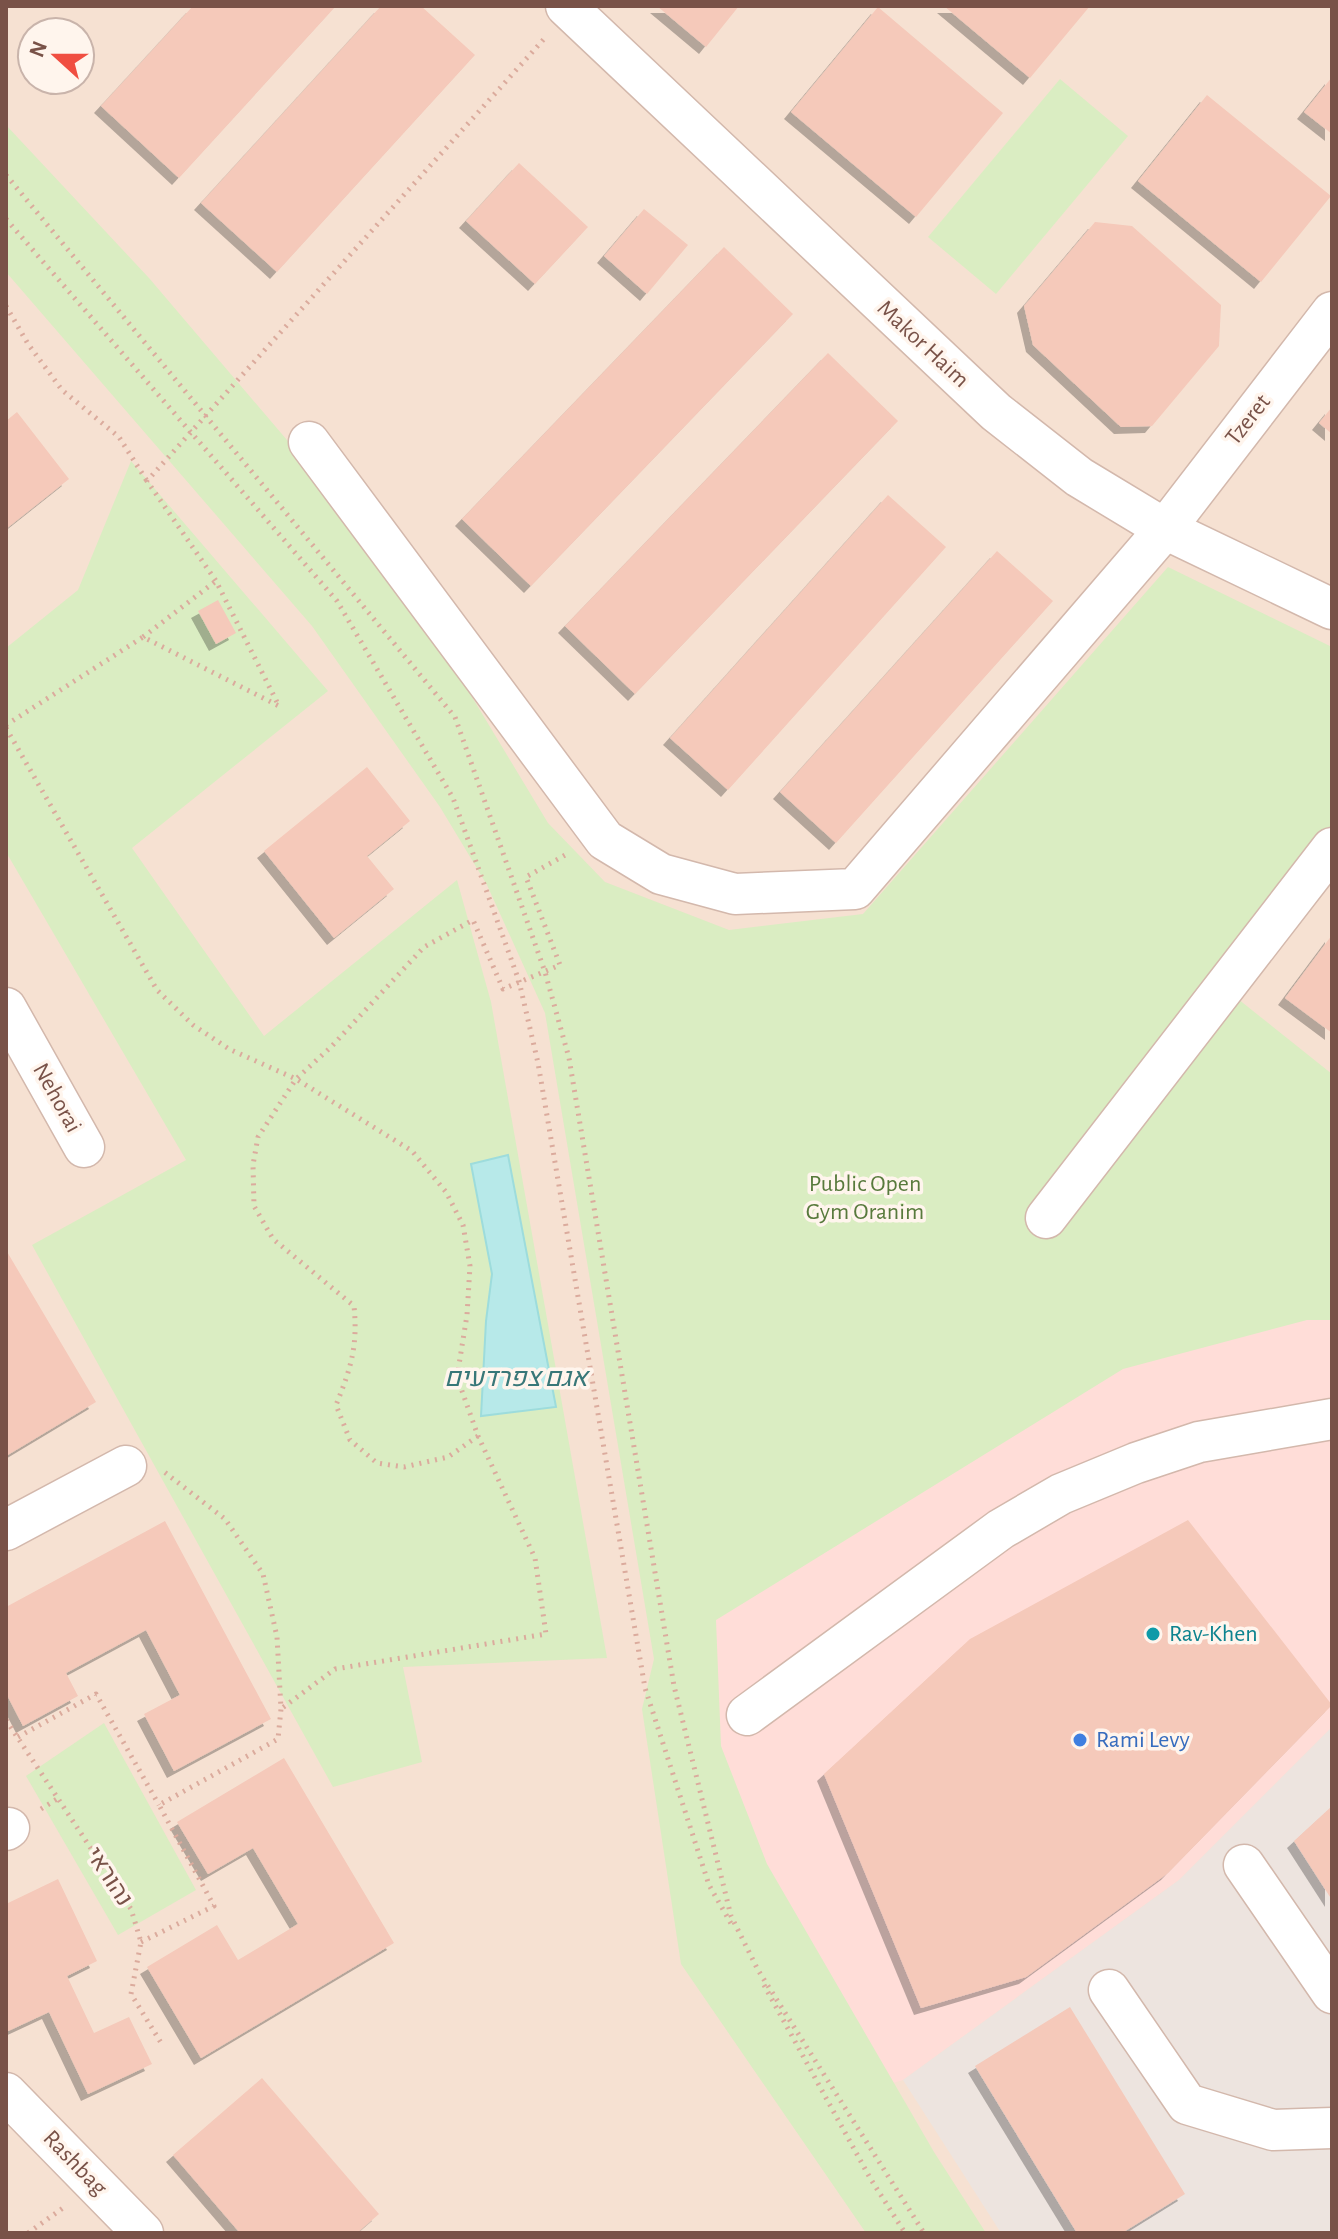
<svg xmlns="http://www.w3.org/2000/svg" width="1338" height="2239" viewBox="0 0 1338 2239" font-family="'Alegreya Sans',Heebo,sans-serif">
  <style>
    .residential { fill: #f6e1d2; fill-rule: evenodd }
    .commercial { fill: #ffddd8 }
    .industrial { fill: #ede4df }
    .green { fill: #daedc2 }
    .water { fill: #b7e9e9; stroke: #9ddcdc; stroke-width: 2 }
    .building { fill: #f5c9ba; filter: url(#shadow) }
    .lines { fill: none; stroke-linecap: round; stroke-linejoin: round }
    .minor-casing { stroke: #d3b8ac; stroke-width: 43 }
    .path { stroke: #dbab9d; stroke-width: 5; stroke-dasharray: 2 6; stroke-linecap: butt }
    .minor { stroke: #fff; stroke-width: 40 }
    .culture-dot { fill: #0f9aa8; stroke: #fff5ed; stroke-width: 3 }
    .shop-dot { fill: #3f7fe0; stroke: #fff5ed; stroke-width: 3 }
    .labels { text-anchor: middle; dominant-baseline: central; stroke-width: 7; stroke-linejoin: round; paint-order: stroke }
    .street-label { font-size: 24px; fill: #795248; stroke: #fff5ed }
    .park-label { font-size: 24px; fill: #587a3c; stroke: #fff5ed }
    .culture-label { font-size: 24px; fill: #0d838f; stroke: #fff5ed; text-anchor: start }
    .shop-label { font-size: 24px; fill: #366cbe; stroke: #fff5ed; text-anchor: start }
    .water-label { font-size: 26px; font-style: italic; fill: #387778; stroke: #fff5ed }
  </style>
  <defs>
    <filter id="shadow"><feDropShadow dx="-7" dy="7" stdDeviation="0" flood-color="#0004"/></filter>
  </defs>
  <rect width="100%" height="100%" fill="#fef0e5"/>
  <path class="residential" d="M6 6H1332V2233H6ZM32 32H80V80H32Z"/>
  <polygon class="commercial" points="1332,1314 1332,1727 1179,1880 903,2080 883,2086 755,1865 694,1699 718,1606 1115,1364"/>
  <polygon class="industrial" points="1332,1727 1332,2233 1001,2233 903,2080 1179,1880"/>
  <g class="green">
    <polygon points="1060,79 1128,136 996,294 928,237"/>
    <polygon points="6,125 149,278 390,561 548,823 605,882 729,930 863,914 1168,567 1332,647 1332,825 1213,979 1332,1074 1332,1320 1307,1320 1123,1369 716,1620 721,1746 767,1864 934,2152 986,2233 866,2233 681,1964 642,1709 654,1659 545,1013 487,885 440,807 312,626 6,272"/>
    <polygon points="131,461 328,691 132,848 264,1036 457,880 491,1002 607,1658 403,1667 422,1762 333,1787 32,1245 186,1160 6,852 6,648 78,590"/>
    <polygon points="104,1723 196,1890 118,1935 26,1776"/>
  </g>
  <polygon class="water" points="508,1155 556,1407 481,1416 486,1321 492,1274 471,1164"/>
  <g class="building">
    <polygon points="193,6 336,6 179,178 101,106"/>
    <polygon points="381,6 421,6 475,55 277,272 201,203"/>
    <polygon points="657,6 739,6 706,47"/>
    <polygon points="944,6 1090,6 1030,78"/>
    <polygon points="878,7 1003,113 916,217 791,112"/>
    <polygon points="1332,77 1332,134 1304,112"/>
    <polygon points="1207,95 1331,196 1261,282 1138,181"/>
    <polygon points="519,163 588,227 535,284 466,221"/>
    <polygon points="644,209 688,245 647,294 604,256"/>
    <polygon points="1095,222 1132,226 1221,305 1219,346 1152,426 1121,427 1033,345 1024,306"/>
    <polygon points="724,247 793,314 531,586 462,519"/>
    <polygon points="828,353 898,421 635,694 565,626"/>
    <polygon points="1332,407 1332,434 1319,423"/>
    <polygon points="17,412 69,479 6,529 6,421"/>
    <polygon points="888,495 946,547 728,790 670,738"/>
    <polygon points="997,551 1053,601 836,843 780,792"/>
    <polygon points="218,600 236,633 216,644 198,611"/>
    <polygon points="367,767 410,821 367,856 394,889 334,938 264,851"/>
    <polygon points="1332,935 1332,1033 1285,998"/>
    <polygon points="6,1250 96,1402 6,1456"/>
    <polygon points="1188,1520 1332,1705 1168,1873 1026,1977 921,2008 824,1774 970,1639"/>
    <polygon points="165,1521 271,1719 174,1771 144,1714 180,1695 146,1630 66,1673 78,1696 23,1726 6,1693 6,1607"/>
    <polygon points="284,1758 394,1943 201,2058 147,1967 217,1925 238,1960 298,1924 253,1848 208,1874 177,1822"/>
    <polygon points="1332,1806 1332,1900 1294,1841"/>
    <polygon points="58,1879 97,1961 67,1976 94,2033 129,2017 152,2064 88,2094 49,2012 6,2032 6,1904"/>
    <polygon points="1070,2007 1185,2194 1122,2233 1077,2233 975,2066"/>
    <polygon points="262,2078 379,2214 357,2233 240,2233 173,2155"/>
  </g>
  <g class="lines">
    <g class="minor-casing">
      <g id="minor">
        <polyline points="566,6 996,412 1079,477 1165,529 1332,609"/>
        <polyline points="309,442 605,840 661,874 735,894 855,889 1165,529 1332,312"/>
        <polyline points="6,1008 84,1147"/>
        <polyline points="1046,1218 1332,848"/>
        <polyline points="6,1530 126,1466"/>
        <polyline points="747,1715 1001,1529 1061,1494 1136,1463 1199,1442 1332,1419"/>
        <polyline points="6,1830 9,1828"/>
        <polyline points="1244,1865 1332,1993"/>
        <polyline points="1109,1990 1187,2104 1273,2130 1332,2128"/>
        <polyline points="6,2093 143,2233"/>
      </g>
    </g>
    <g class="path">
      <polyline points="6,175 455,717 545,972 569,1058 674,1686 731,1916 758,1970 924,2233"/>
      <polyline points="6,219 337,601 453,798 519,981 538,1063 645,1688 709,1885 733,1927"/>
      <polyline points="6,306 28,344 62,390 119,437 147,481"/>
      <polyline points="143,637 216,581"/>
      <polyline points="6,725 143,637 279,706 216,581 147,481 544,39"/>
      <polyline points="6,728 157,990 193,1025 229,1049 296,1079 412,1151 446,1192 463,1225 470,1266 467,1315 457,1377 478,1436 535,1558 546,1634 335,1669 281,1709"/>
      <path d="M478 1436 448 1457 404 1467 377 1463 350 1440 336 1405C351 1368 358 1346 354 1306L273 1239 254 1206 253 1165 258 1137 296 1079 331 1047 424 947 473 920 503 989 560 965 526 877 567 854"/>
      <polyline points="6,1720 131,1909 141,1942 131,1994 163,2046"/>
      <polyline points="18,1737 96,1694 159,1805"/>
      <polyline points="41,1809 57,1799"/>
      <polyline points="141,1942 214,1906 159,1805 278,1739 281,1709 277,1637 263,1574 225,1519 163,1471"/>
      <polyline points="764,1985 870,2178 905,2233"/>
      <polyline points="28,2233 63,2208"/>
    </g>
    <use href="#minor" class="minor"/>
  </g>
  <circle class="culture-dot" cx="1153" cy="1634" r="8"/>
  <circle class="shop-dot" cx="1080" cy="1740" r="8"/>
  <g class="labels">
    <g class="street-label">
      <text transform="translate(923 344) rotate(43)">Makor Haim</text>
      <text transform="translate(1248 420) rotate(-52)">Tzeret</text>
      <text transform="translate(57 1098) rotate(61)">Nehorai</text>
      <text transform="translate(109 1877) rotate(57)">נהוראי</text>
      <text transform="translate(75 2163) rotate(46)">Rashbag</text>
    </g>
    <g class="park-label">
      <text x="865" y="1184">Public Open<tspan x="865" dy="28">Gym Oranim</tspan></text>
    </g>
    <g class="culture-label">
      <text x="1169" y="1634">Rav-Khen</text>
    </g>
    <g class="shop-label">
      <text x="1096" y="1740">Rami Levy</text>
    </g>
    <g class="water-label">
      <text x="516" y="1378">אגם צפרדעים</text>
    </g>
  </g>
  <rect width="1338" height="2239" fill="none" stroke="#795248" stroke-width="16"/>
  <g transform="translate(56 56) rotate(291)"><circle r="38" fill="#fff5ed" stroke="#c9b4ab" stroke-width="2"/>
  <path d="M0-6L14 30L0 20L-14 30Z" fill="#f04e41"/>
  <text y="-12" font-size="22" font-weight="bold" text-anchor="middle" fill="#795248">N</text>
  </g>
</svg>
